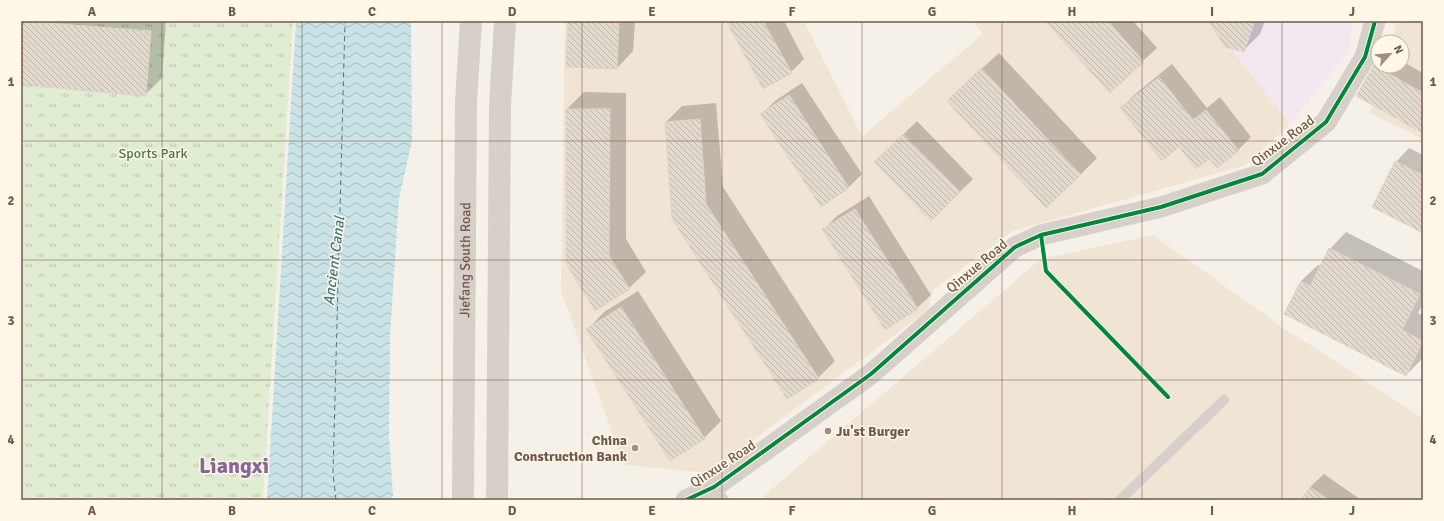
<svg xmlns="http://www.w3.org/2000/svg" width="1444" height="521" viewBox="0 0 1444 521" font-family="Signika,sans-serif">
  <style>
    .residential { fill: #f0e4d5 }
    .education { fill: #f3e7f1 }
    .park { fill: url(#park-tufts) }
    .water { fill: url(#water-waves) }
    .shadow { fill: #0003 }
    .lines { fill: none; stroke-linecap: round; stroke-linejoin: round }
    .ferry { stroke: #427987; stroke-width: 1; stroke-dasharray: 5 4; stroke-linecap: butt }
    .building { fill: url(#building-back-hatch); stroke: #dfd4ca }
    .service { stroke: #d7cfca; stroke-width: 10 }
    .minor { stroke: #d7cfca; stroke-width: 21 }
    .secondary { stroke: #d7cfca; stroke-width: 22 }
    .cycleway-casing { stroke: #fff7e8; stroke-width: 6 }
    .cycleway { stroke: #00873e; stroke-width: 4 }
    .grid { fill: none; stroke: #735948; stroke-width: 1; stroke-opacity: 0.55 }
    .poi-dot { fill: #a18e80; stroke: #fff7e8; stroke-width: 1.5 }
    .labels { text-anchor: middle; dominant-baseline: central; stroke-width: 3; stroke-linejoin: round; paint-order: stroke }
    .street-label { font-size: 14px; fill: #735948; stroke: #fff7e8 }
    .park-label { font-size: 14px; fill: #4f7941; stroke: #fff7e8 }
    .poi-label { font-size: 14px; font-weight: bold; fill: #735948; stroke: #fff7e8; text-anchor: start }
    .water-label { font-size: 15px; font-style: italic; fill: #427987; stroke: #fff7e8 }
    .town-label { font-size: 22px; font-weight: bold; fill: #886497; stroke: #fff7e8 }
    .neatline { fill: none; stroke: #735948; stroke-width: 1.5 }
    .grid-label { font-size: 13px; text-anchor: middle; font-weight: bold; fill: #735948 }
  </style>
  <defs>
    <pattern id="park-tufts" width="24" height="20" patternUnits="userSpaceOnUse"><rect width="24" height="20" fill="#e1edd2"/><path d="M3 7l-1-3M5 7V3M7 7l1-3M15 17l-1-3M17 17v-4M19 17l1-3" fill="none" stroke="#bbc3ac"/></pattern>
    <pattern id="water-waves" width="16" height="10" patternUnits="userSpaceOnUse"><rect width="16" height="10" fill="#c9e3e6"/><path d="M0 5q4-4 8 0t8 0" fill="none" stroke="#a8bbbc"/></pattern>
    <pattern id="building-back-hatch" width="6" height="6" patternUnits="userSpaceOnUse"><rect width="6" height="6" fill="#e2d9cf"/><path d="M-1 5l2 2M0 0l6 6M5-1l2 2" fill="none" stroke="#bcb3aa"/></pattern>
  </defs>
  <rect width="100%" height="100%" fill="#f6f1e8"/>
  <g class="residential">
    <polygon points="565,21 804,21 862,136 983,34 973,21 1209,21 1290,124 1246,165 1013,231 933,290 928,310 709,473 624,465 561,291"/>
    <polygon points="1397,21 1423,21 1423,139 1370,113 1384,66 1402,66 1402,42 1391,42"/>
    <polygon points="1153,235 1282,327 1423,418 1423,500 759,500 1041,259"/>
  </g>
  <polygon class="education" points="1209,21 1354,21 1347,54 1290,124"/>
  <polygon class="park" points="21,21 293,21 263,500 21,500"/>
  <polygon class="water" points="296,21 411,21 412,141 399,198 390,335 389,435 393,496 391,500 267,500"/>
  <g class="shadow">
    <polygon points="21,21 166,21 162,78 145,95 21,84"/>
    <polygon points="569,21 635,21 633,51 617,68"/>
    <polygon points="727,21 784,21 804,59 791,72"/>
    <polygon points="1047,21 1133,21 1157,48 1110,91"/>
    <polygon points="1210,21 1265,21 1260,34 1243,51"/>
    <polygon points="999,53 1097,158 1080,175 964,85"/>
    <polygon points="1402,61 1423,73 1423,132 1374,66 1378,62 1378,66 1402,66"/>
    <polygon points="1172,64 1207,108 1220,97 1251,137 1238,150 1210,157 1179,146 1121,108 1134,95"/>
    <polygon points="802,83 862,174 849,187 821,205 762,114 775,101"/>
    <polygon points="584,92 626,93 626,239 646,272 629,288 567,263 567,109"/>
    <polygon points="716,103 723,187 835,361 818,378 788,398 666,122 682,106"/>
    <polygon points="917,121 973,179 931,220 875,162"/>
    <polygon points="1409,148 1423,155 1423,228 1420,231 1396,162"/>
    <polygon points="869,196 931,295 917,308 824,229 837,216"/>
    <polygon points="1346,232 1423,271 1423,303 1418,313 1423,316 1423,358 1406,375 1301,281 1318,265 1321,266 1330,249"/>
    <polygon points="638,291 721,421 704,438 588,329 604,312"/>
    <polygon points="1324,474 1361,500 1302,500 1310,487"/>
  </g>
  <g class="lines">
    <polyline class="ferry" points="336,500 333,473 345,21"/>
  </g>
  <g class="building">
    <polygon points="21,21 151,31 146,96 21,85"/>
    <polygon points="568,21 619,21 617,69 566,67"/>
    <polygon points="726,21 763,21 792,73 763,89"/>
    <polygon points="1045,21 1108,21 1144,62 1110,93"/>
    <polygon points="1209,21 1255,21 1244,52 1225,47"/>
    <polygon points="1374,65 1423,93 1423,133 1356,96"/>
    <polygon points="981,68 1081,175 1046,208 947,101"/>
    <polygon points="1159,77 1193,120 1206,110 1239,151 1217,168 1209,159 1196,169 1179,147 1162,161 1120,108"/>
    <polygon points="789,95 849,188 821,207 760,114"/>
    <polygon points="566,109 610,109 609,256 630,289 595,311 566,263"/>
    <polygon points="700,119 706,204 819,379 787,399 672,219 665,122"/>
    <polygon points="903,134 960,192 931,221 874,162"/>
    <polygon points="1395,161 1423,175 1423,227 1421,232 1372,207"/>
    <polygon points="855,209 918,309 885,330 822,229"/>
    <polygon points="1329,248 1420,294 1402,330 1423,341 1406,376 1284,314 1301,281 1310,286"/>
    <polygon points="621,307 705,439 670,461 586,329"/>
    <polygon points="1310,487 1329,500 1301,500"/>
  </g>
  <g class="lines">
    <g class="service">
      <polyline points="714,487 724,500"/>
      <polyline points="1120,500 1224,400"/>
    </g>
    <polyline class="minor" points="686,500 714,487 871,374 1015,247 1041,235 1161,207 1262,174 1326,122 1365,57 1375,21"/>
    <g class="secondary">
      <path id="s1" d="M463 500 466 102 471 21"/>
      <polyline points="497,500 500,106 505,21"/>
    </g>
    <g class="cycleway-casing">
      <g id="cycleway">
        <polyline points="1041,235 1046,271 1168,397"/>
        <polyline points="686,500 714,487 871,374 1015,247 1041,235 1161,207 1262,174 1326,122 1365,57 1375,21"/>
      </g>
    </g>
    <use href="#cycleway" class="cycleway"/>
  </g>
  <path class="grid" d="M162 21V500M302 21V500M442 21V500M582 21V500M722 21V500M862 21V500M1002 21V500M1142 21V500M1282 21V500M21 141H1423M21 260H1423M21 380H1423"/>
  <g class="poi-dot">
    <circle cx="828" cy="431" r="4"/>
    <circle cx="635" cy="448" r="4"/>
  </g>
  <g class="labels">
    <g class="street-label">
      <text transform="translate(1283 141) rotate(-37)">Qinxue Road</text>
      <text stroke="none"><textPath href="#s1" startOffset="240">Jiefang South Road</textPath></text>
      <text transform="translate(977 266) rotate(-40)">Qinxue Road</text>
      <text transform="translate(723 464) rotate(-33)">Qinxue Road</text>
    </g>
    <g class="park-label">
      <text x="153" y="153">Sports Park</text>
    </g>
    <g class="poi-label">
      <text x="836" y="431">Ju'st Burger</text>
      <text x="627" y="440" text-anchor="end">China<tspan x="627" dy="16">Construction Bank</tspan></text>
    </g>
    <g class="water-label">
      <text transform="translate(334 261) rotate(-83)">Ancient Canal</text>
    </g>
    <g class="town-label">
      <text x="234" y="465">Liangxi</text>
    </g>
  </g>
  <rect width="1444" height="521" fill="none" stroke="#fff7e8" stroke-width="44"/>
  <g transform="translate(1390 54) rotate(63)"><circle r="19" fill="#fff7e8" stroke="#c7b8a8"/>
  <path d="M0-3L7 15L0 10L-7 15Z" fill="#a18e80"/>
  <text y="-6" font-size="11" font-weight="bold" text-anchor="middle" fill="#735948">N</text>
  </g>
  <rect x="22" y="22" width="1400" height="477" class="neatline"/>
  <g class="grid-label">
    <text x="92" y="16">A</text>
    <text x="232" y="16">B</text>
    <text x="372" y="16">C</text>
    <text x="512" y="16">D</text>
    <text x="652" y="16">E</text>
    <text x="792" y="16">F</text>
    <text x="932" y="16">G</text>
    <text x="1072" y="16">H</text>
    <text x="1212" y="16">I</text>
    <text x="1352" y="16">J</text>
    <text x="11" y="86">1</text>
    <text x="1433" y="86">1</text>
    <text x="11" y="205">2</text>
    <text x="1433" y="205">2</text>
    <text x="11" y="325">3</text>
    <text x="1433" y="325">3</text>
    <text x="11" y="444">4</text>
    <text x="1433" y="444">4</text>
    <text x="92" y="515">A</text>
    <text x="232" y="515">B</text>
    <text x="372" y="515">C</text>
    <text x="512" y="515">D</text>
    <text x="652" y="515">E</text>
    <text x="792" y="515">F</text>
    <text x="932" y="515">G</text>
    <text x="1072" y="515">H</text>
    <text x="1212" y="515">I</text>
    <text x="1352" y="515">J</text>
  </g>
</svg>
